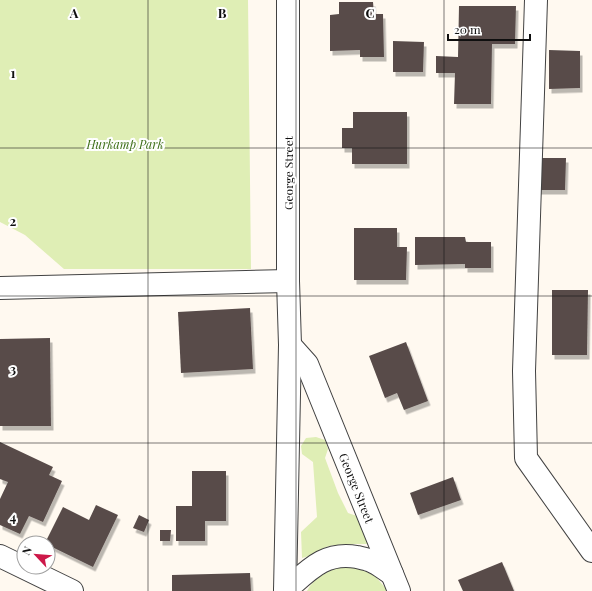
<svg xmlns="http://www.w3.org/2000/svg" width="592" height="591" viewBox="0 0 592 591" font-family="'Playfair Display',serif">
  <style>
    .green { fill: #dfeeb5 }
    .building { fill: #584c4a; filter: url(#shadow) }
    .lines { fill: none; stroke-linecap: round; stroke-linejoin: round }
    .minor-casing { stroke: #424242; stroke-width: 24 }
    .minor { stroke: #fff; stroke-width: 22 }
    .grid { fill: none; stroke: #0f0f0f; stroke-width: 1; stroke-opacity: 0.55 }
    .labels { text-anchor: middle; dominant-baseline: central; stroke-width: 4; stroke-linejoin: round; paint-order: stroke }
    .park-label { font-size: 12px; font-style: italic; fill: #3d6e17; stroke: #fff }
    .street-label { font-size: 12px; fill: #0f0f0f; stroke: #fff }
    .grid-label { font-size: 13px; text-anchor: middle; font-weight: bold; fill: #0f0f0f; stroke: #fff; stroke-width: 4; stroke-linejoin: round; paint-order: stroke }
  </style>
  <defs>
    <filter id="shadow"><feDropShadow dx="2.5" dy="4.5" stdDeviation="0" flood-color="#0004"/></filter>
  </defs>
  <rect width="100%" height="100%" fill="#fff9f0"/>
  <g class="green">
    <polygon points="0,0 248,0 251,269 64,269 25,235 0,222"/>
    <path d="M316 437 325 440 328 449 325 458 338 493 348 513 357 516 369 539 367 544C357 544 334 544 326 547 317 551 312 556 302 558L301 532 317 517 313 462 302 454 301 446 306 438Z"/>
    <path d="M343 565 357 567 375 576 388 591H307C314 577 329 571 343 565Z"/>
  </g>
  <g class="building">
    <polygon points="339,2 373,2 374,14 383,14 384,57 360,57 360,50 330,51 330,15 339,14"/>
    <polygon points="459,6 516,6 515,44 492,44 491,104 454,104 455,73 436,73 436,56 458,57"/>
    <polygon points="393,41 424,42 423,72 393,72"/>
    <polygon points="549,50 580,51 580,88 549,89"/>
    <polygon points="353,112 407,112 407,164 352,164 352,148 342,148 342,128 353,128"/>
    <polygon points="532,158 566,158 565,190 532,190"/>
    <polygon points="354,228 397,228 397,247 407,247 406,280 354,280"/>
    <polygon points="415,237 465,237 466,242 491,242 491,268 465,268 465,264 415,265"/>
    <polygon points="552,290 588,290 587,355 552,355"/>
    <polygon points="250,308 253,369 181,373 178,312"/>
    <polygon points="50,338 51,426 0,426 0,339"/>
    <polygon points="406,342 428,401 404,410 397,393 385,398 369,356"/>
    <polygon points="0,442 53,467 49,475 62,481 43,522 29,516 20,534 0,525 0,499 8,482 0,479"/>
    <polygon points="192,471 226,471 226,521 205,521 205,541 176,541 176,506 192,506"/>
    <polygon points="453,477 461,500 418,515 410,493"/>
    <polygon points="96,505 118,515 93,567 48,545 48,543 45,543 63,507 89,520"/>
    <polygon points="139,515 149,520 144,532 133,528"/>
    <polygon points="160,530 171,530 170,541 160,541"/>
    <polygon points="502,562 514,591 463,591 458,580"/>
    <polygon points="250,573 251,591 172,591 172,575"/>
  </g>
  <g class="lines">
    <g class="minor-casing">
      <g id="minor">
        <polyline points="536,0 524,371 526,458 592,551"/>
        <polyline points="0,288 288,281"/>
        <polyline points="290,345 307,364 399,591"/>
        <polyline points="0,556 72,591"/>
        <polyline points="285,591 290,345 288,281 288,0"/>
        <path d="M285 591C308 571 324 551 357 557 361 558 367 559 371 561 379 564 385 570 392 574"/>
      </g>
    </g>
    <use href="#minor" class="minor"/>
  </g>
  <path class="grid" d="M148 0V591M296 0V591M444 0V591M0 148H592M0 296H592M0 443H592"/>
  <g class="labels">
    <g class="park-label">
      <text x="125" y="144">Hurkamp Park</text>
    </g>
    <g class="street-label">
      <text transform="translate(288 173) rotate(-90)">George Street</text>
      <text transform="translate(357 488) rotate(68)">George Street</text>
    </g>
  </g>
  <g class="grid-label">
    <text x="74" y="18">A</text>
    <text x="222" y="18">B</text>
    <text x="370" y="18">C</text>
    <text x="13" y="78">1</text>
    <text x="13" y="226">2</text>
    <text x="13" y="374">3</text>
    <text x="13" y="522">4</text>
  </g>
  <g transform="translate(36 555) rotate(296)"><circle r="19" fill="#ffffff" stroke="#9f9f9f"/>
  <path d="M0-3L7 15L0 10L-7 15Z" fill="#cd1849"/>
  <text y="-6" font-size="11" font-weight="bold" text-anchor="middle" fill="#0f0f0f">N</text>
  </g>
  <path d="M448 34v6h82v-6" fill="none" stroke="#0f0f0f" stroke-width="2"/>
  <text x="454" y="34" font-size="12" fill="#0f0f0f" stroke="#ffffff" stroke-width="3" paint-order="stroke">20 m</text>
</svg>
